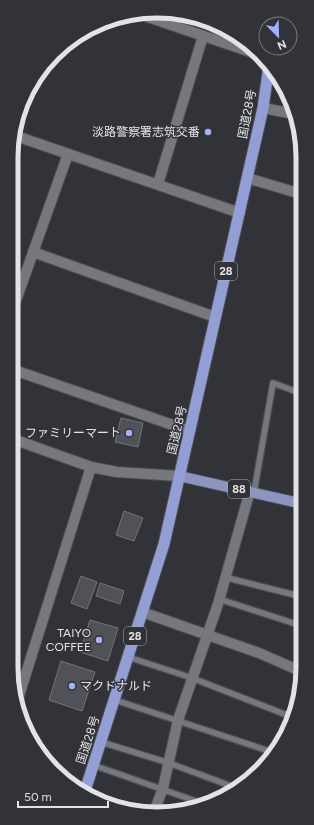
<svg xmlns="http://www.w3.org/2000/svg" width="314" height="825" viewBox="0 0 314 825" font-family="Figtree,'Noto Sans JP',sans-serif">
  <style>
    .building { fill: #505257; stroke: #717378 }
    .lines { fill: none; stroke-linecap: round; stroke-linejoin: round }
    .service-casing { stroke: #4e4f53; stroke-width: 8 }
    .minor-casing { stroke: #4e4f53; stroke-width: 12 }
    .tertiary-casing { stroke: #4e4f53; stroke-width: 12 }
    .primary-casing { stroke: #4e4f53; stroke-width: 12 }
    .trunk-casing { stroke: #4e4f53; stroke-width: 13 }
    .service { stroke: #77787e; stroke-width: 5.5 }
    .minor { stroke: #77787e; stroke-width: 10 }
    .tertiary { stroke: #77787e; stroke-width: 10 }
    .primary { stroke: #8c95bf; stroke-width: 10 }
    .trunk { stroke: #939ed4; stroke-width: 11 }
    .poi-dot { fill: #a2b2fd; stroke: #323338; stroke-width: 1.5 }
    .labels { text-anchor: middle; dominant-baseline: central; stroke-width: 3; stroke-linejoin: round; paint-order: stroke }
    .shield { fill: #323338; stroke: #aeaeb2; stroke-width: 1 }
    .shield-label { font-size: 11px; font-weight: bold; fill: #e3e3e7 }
    .street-label { font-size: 12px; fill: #e3e3e7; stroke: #323338 }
    .poi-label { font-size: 12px; fill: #e3e3e7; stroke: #323338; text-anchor: end }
    .rim { fill: none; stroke: #e3e3e7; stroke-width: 5 }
  </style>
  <rect width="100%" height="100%" fill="#323338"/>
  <g class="building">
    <polygon points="121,418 143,423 138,447 115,442"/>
    <polygon points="124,511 143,518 134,541 116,535"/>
    <polygon points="81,576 97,582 87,609 71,603"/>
    <polygon points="100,583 124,591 120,604 96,596"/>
    <polygon points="90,620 118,628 108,661 80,652"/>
    <polygon points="61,661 95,672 82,711 49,700"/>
  </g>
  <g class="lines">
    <g class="service-casing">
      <g id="service">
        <polyline points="254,492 273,383 300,393"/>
        <polyline points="224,577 299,596"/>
        <polyline points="219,599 299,625"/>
        <polyline points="128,657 192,678 292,717"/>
        <polyline points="115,700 275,753"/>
        <polyline points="101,742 169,763 239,789"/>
        <polyline points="93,765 204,804"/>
      </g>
    </g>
    <g class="minor-casing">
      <g id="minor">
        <polyline points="41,69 42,68"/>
        <polyline points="263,108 294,114"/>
        <polyline points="16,136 240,213"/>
        <polyline points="247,178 301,194"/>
        <polyline points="158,184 203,36"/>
        <polyline points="33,252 215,317"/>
        <polyline points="14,306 68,154"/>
        <polyline points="14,370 190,431"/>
        <polyline points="142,612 259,653 298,670"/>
        <polyline points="154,812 163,788 178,720 218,604 250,491"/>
      </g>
    </g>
    <g class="tertiary-casing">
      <g id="tertiary">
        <polyline points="136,13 260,55"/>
        <polyline points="13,439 91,467 117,472 179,476"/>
        <polyline points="17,702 91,467"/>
      </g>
    </g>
    <g class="primary-casing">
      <polyline id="primary" points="179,476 299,503"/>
    </g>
    <g class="trunk-casing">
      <polyline id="trunk" points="84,794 164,544 263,108 269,65"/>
    </g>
    <use href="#service" class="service"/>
    <use href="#minor" class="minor"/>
    <use href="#tertiary" class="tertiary"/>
    <use href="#primary" class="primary"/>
    <use href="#trunk" class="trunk"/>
  </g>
  <g class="poi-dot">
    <circle cx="208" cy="132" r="4"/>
    <circle cx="129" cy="433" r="4"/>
    <circle cx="99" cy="640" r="4"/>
    <circle cx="72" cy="686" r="4"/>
  </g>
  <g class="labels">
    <g class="shield">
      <rect x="215" y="262" width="22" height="18" rx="3"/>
      <rect x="228" y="480" width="22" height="18" rx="3"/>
      <rect x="124" y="627" width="22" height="18" rx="3"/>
    </g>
    <g class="shield-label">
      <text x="226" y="271">28</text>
      <text x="239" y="489">88</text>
      <text x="135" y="636">28</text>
    </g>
    <g class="street-label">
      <text transform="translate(247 114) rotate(-79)">国道28号</text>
      <text transform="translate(177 430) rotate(-77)">国道28号</text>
      <text transform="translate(88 740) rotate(-72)">国道28号</text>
    </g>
    <g class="poi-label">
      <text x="200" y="132">淡路警察署志筑交番</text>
      <text x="121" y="433">ファミリーマート</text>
      <text x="91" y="633">TAIYO<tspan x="91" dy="14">COFFEE</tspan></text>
      <text x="80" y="686" text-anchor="start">マクドナルド</text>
    </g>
  </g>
  <path d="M0 0H314V825H0ZM157 18H157A139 139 0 0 1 296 157V668A139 139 0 0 1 157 807H157A139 139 0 0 1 18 668V157A139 139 0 0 1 157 18Z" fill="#323338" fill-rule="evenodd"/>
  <path class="rim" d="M157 18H157A139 139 0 0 1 296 157V668A139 139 0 0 1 157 807H157A139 139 0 0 1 18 668V157A139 139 0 0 1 157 18Z"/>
  <g transform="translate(278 36) rotate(157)"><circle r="19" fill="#323338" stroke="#79797e"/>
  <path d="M0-3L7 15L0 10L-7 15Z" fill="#a2b2fd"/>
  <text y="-6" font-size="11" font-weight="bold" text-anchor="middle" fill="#e3e3e7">N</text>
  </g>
  <path d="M18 801v6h90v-6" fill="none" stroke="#e3e3e7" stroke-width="2"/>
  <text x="24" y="801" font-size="12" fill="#e3e3e7" stroke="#323338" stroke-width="3" paint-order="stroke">50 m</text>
</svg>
